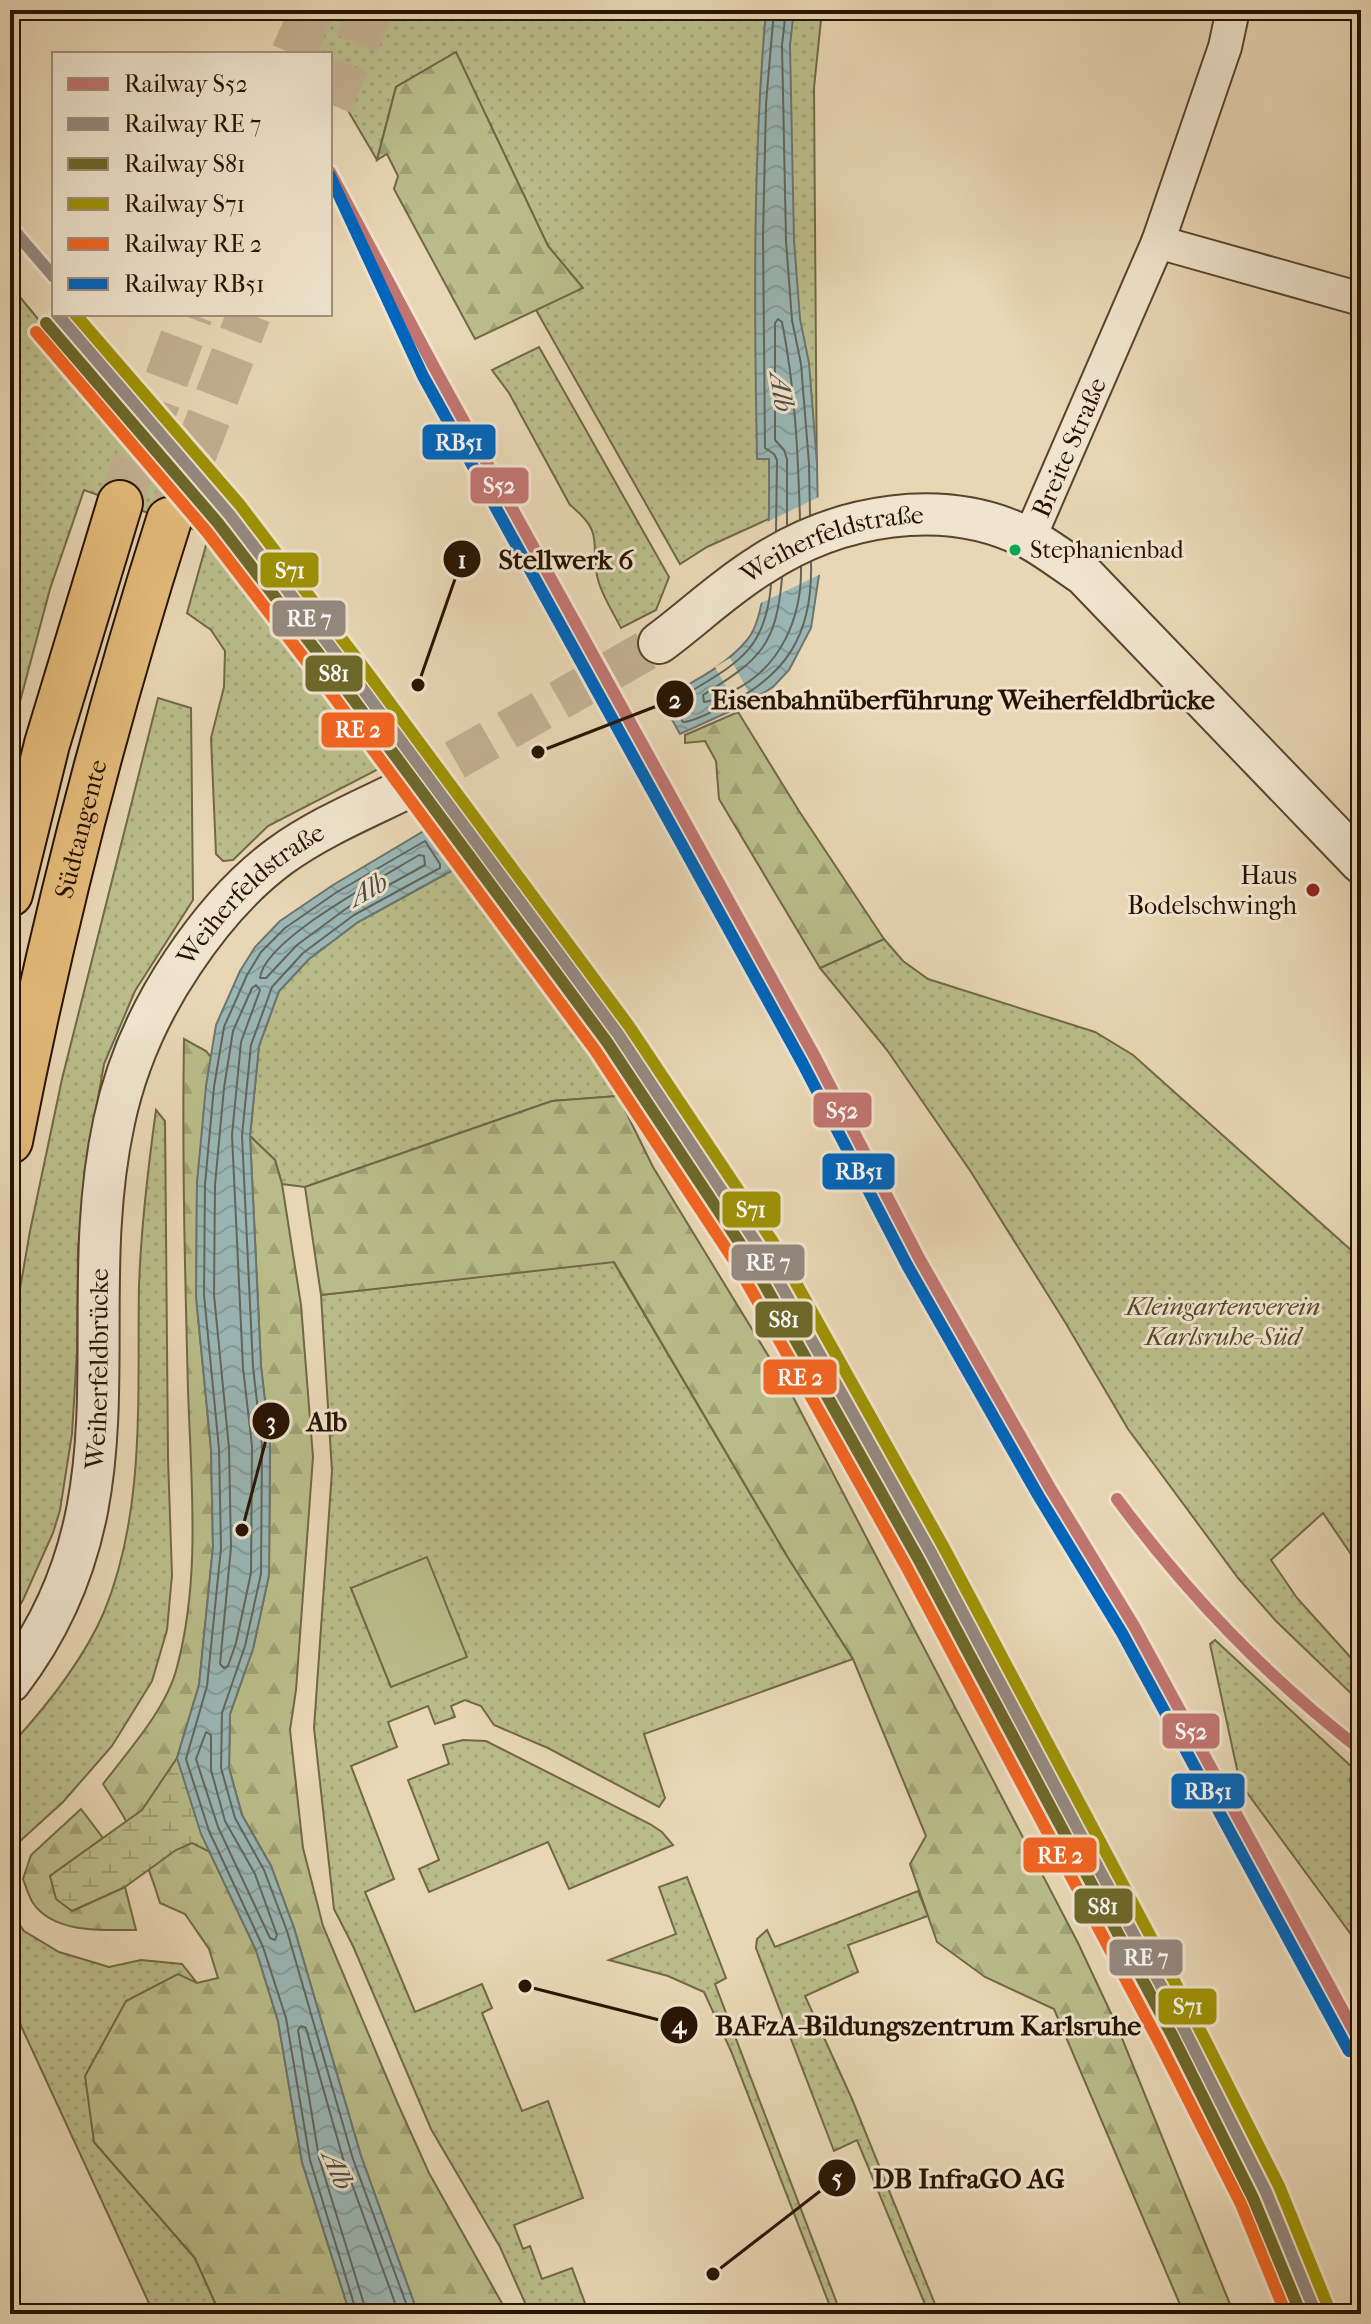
<svg xmlns="http://www.w3.org/2000/svg" width="1371" height="2324" viewBox="0 0 1371 2324" font-family="'IM FELL French Canon',serif">
  <style>
    .green { fill: url(#green-dots); stroke: #716846; stroke-width: 2; fill-rule: evenodd }
    .forest { fill: url(#forest-firs); stroke: #716846; stroke-width: 2 }
    .wetland { fill: url(#wetland-marsh); stroke: #716846; stroke-width: 2 }
    .pitch { fill: #babd8a; stroke: #716846; stroke-width: 2 }
    .water { fill: url(#water-waves); stroke: #6c756e; stroke-width: 2 }
    .pier { fill: #e8d6b4 }
    .lines { fill: none; stroke-linecap: round; stroke-linejoin: round }
    .shore { stroke: #61655c; stroke-width: 2 }
    .tertiary-tunnel { stroke: #c2af90; stroke-width: 40; stroke-dasharray: 40 20; stroke-linecap: butt }
    .trunk-tunnel { stroke: #c2af90; stroke-width: 44; stroke-dasharray: 44 22; stroke-linecap: butt }
    .minor-casing { stroke: #58442e; stroke-width: 36 }
    .tertiary-casing { stroke: #58442e; stroke-width: 44 }
    .trunk-casing { stroke: #281302; stroke-width: 48 }
    .minor { stroke: #f0e4ce; stroke-width: 32 }
    .tertiary { stroke: #f0e4ce; stroke-width: 40 }
    .trunk { stroke: #e4bb7a; stroke-width: 44 }
    .rail { stroke: #281302; stroke-width: 6; stroke-dasharray: 14 14; stroke-linecap: butt }
    .rail-1-casing { stroke: #f0e4ce; stroke-width: 18 }
    .rail-2-casing { stroke: #f0e4ce; stroke-width: 18 }
    .rail-3-casing { stroke: #f0e4ce; stroke-width: 18 }
    .rail-4-casing { stroke: #f0e4ce; stroke-width: 18 }
    .rail-5-casing { stroke: #f0e4ce; stroke-width: 18 }
    .rail-6-casing { stroke: #f0e4ce; stroke-width: 18 }
    .rail-1 { stroke: #c17570; stroke-width: 12 }
    .rail-2 { stroke: #948980; stroke-width: 12 }
    .rail-3 { stroke: #6d682a; stroke-width: 12 }
    .rail-4 { stroke: #9e9206; stroke-width: 12 }
    .rail-5 { stroke: #f26522; stroke-width: 12 }
    .rail-6 { stroke: #0065bd; stroke-width: 12 }
    .bus-dot { fill: #00a651; stroke: #f0e4ce; stroke-width: 3 }
    .poi-dot { fill: #8f2418; stroke: #f0e4ce; stroke-width: 3 }
    .labels { text-anchor: middle; dominant-baseline: central; stroke-width: 6; stroke-linejoin: round; paint-order: stroke }
    .bus-label { font-size: 24px; fill: #281302; stroke: #f0e4ce; text-anchor: start }
    .street-label { font-size: 26px; fill: #281302; stroke: #f0e4ce }
    .poi-label { font-size: 26px; fill: #281302; stroke: #f0e4ce; text-anchor: end }
    .park-label { font-size: 26px; font-style: italic; fill: #54462b; stroke: #f0e4ce }
    .water-label { font-size: 28px; font-style: italic; fill: #504c41; stroke: #f0e4ce }
    .leader { fill: none; stroke: #281302; stroke-width: 3 }
    .callout-dot { fill: #281302; stroke: #f0e4ce; stroke-width: 3 }
    .mark-label { font-size: 24px; text-anchor: middle; font-weight: bold; fill: #fff }
    .callout-label { font-size: 28px; text-anchor: middle; font-weight: bold; fill: #281302; stroke: #f0e4ce; stroke-width: 6; stroke-linejoin: round; paint-order: stroke }
    .line-badge { stroke: #f0e4ce; stroke-width: 3 }
    .badge-label { font-size: 22px; text-anchor: middle; font-weight: bold; fill: #fff }
  </style>
  <defs>
    <pattern id="green-dots" width="8" height="8" patternUnits="userSpaceOnUse" patternTransform="scale(2)"><rect width="8" height="8" fill="#babd8a"/><path d="M2 2h.1M6 6h.1" fill="none" stroke="#a0a275" stroke-width="1.8" stroke-linecap="round"/></pattern>
    <pattern id="forest-firs" width="22" height="20" patternUnits="userSpaceOnUse" patternTransform="scale(2)"><rect width="22" height="20" fill="#babd8a"/><path d="M5 1l3.5 6h-7zM16 11l3.5 6h-7z" fill="#a0a275"/></pattern>
    <pattern id="wetland-marsh" width="20" height="14" patternUnits="userSpaceOnUse" patternTransform="scale(2)"><rect width="20" height="14" fill="#babd8a"/><path d="M1 5h8M5 5V1M11 12h8M15 12V8" fill="none" stroke="#a0a275"/></pattern>
    <pattern id="water-waves" width="16" height="10" patternUnits="userSpaceOnUse" patternTransform="scale(2)"><rect width="16" height="10" fill="#9ab7b6"/><path d="M0 5q4-4 8 0t8 0" fill="none" stroke="#859c9b"/></pattern>
  </defs>
  <rect width="100%" height="100%" fill="#e8d6b4"/>
  <filter id="stains"><feTurbulence type="fractalNoise" baseFrequency=".0025" numOctaves="4"/><feColorMatrix values="0 0 0 0 .2 0 0 0 0 .09 0 0 0 0 .02 0 0 0 .5 -.17"/></filter>
  <radialGradient id="worn" r=".72"><stop offset=".6" stop-color="#630" stop-opacity="0"/><stop offset="1" stop-color="#630" stop-opacity=".3"/></radialGradient>
  <g class="green">
    <polygon points="293,10 822,10 814,88 817,497 707,547 680,564 536,310 582,287 548,246 456,53 396,87 377,160 330,80 330,54 316,54"/>
    <path d="M10 285 211 529 392 762 268 826 233 860 223 861 216 854 211 738 224 687 225 651 211 630 187 613 210 531 207 534 84 490 50 589 10 739V499C20 483 18 470 10 453Z"/>
    <path d="M539 347 669 577 656 610 621 628C614 614 604 599 599 583 587 547 609 536 570 505L509 393 492 370Z"/>
    <polygon points="158,698 191,708 193,900 135,991 104,1064 90,1144 78,1249 77,1351 72,1434 60,1510 53,1533 23,1600 10,1622 10,1347 30,1231 62,1079"/>
    <polygon points="453,870 547,975 618,1096 552,1101 305,1187 282,1184 275,1160 250,1136 259,1046 279,991 309,959 358,922"/>
    <polygon points="884,939 903,961 928,979 1095,1032 1133,1055 1361,1259 1361,1569 1323,1513 1271,1560 1297,1598 1361,1669 1361,1703 1276,1621 1238,1578 1128,1429 1065,1322 971,1172 887,1050 820,968"/>
    <path d="M156 1110 165 1121 168 1458 172 1575 167 1630 152 1681 112 1746 63 1802 19 1842 10 1843V1746C46 1707 83 1661 104 1612 146 1510 137 1394 139 1286 141 1227 148 1168 156 1110Z"/>
    <path d="M613 1261 787 1556 853 1659 644 1734 665 1798 659 1807 548 1748 494 1725 481 1706 465 1700 451 1706 455 1717 435 1724 428 1706 388 1722 397 1747 351 1766 394 1879 365 1892 415 2012 482 1984 492 2008 482 2013 522 2111 548 2101 583 2198 514 2225 523 2249 530 2246 542 2279 572 2268 589 2314H530L500 2247 431 2129 353 1946 334 1909 314 1728 332 1471 321 1295ZM351 1588 455 1629 459 1635 391 1687Z"/>
    <polygon points="1215,1640 1353,1768 1350,1779 1357,1820 1352,1851 1361,1875 1361,1948 1240,1783 1210,1644"/>
    <polygon points="463,1740 486,1741 650,1824 662,1832 673,1845 569,1889 548,1842 429,1892 419,1869 439,1860 408,1780 449,1764 443,1745"/>
    <polygon points="687,1877 726,1978 715,1984 841,2314 833,2314 731,2051 704,1992 668,1976 609,1960 676,1934 659,1887"/>
    <polygon points="918,1891 928,1916 848,1945 858,1972 805,1996 852,2099 939,2314 929,2314 857,2140 834,2151 756,1948 757,1939 767,1930 775,1947"/>
    <polygon points="10,1911 24,1931 59,1952 109,1967 141,1960 182,1964 197,1983 94,2142 195,2258 220,2314 154,2314 10,2002"/>
  </g>
  <g class="forest">
    <polygon points="456,52 548,246 583,288 475,339 394,189 398,176 387,154 377,160 396,87"/>
    <polygon points="738,712 799,811 884,939 820,968 719,799 716,761 705,741 685,743 685,735"/>
    <path d="M184 1039 206 1051 211 1057 197 1183 196 1296 211 1449 213 1547 199 1685 177 1758 201 1834 256 1950 278 2021 302 2162 350 2314H220L195 2258 94 2142 85 2076 126 2001 178 1974 197 1983 218 1978 209 1949 185 1914 160 1903C145 1854 132 1827 103 1784 129 1750 167 1708 177 1667 201 1578 191 1481 188 1390 185 1273 182 1156 184 1039Z"/>
    <polygon points="618,1096 653,1167 791,1393 1078,1943 1117,2026 1234,2314 1184,2314 1054,2009 985,1977 937,1942 910,1864 926,1836 853,1659 787,1556 614,1262 321,1295 305,1187 552,1101"/>
    <polygon points="250,1136 275,1160 282,1184 301,1305 313,1457 296,1690 290,1730 303,1848 323,1926 397,2102 429,2173 508,2314 418,2314 361,2156 294,1928 271,1866 242,1815 229,1768 230,1714 253,1649 269,1575 270,1445 261,1366"/>
    <path d="M81 1809 103 1838 50 1876 72 1911 125 1887 136 1930C104 1930 54 1934 33 1903 29 1897 26 1887 23 1879L31 1855Z"/>
  </g>
  <polygon class="wetland" points="177,1758 210,1852 192,1843 176,1850 125,1887 72,1911 56,1899 50,1876 142,1810"/>
  <polygon class="pitch" points="427,1557 467,1657 391,1687 351,1588"/>
  <g class="water">
    <path d="M766 10H794L790 45 794 240 800 319 809 363 817 464 819 575 811 628 789 670 773 687 746 704 680 734 661 700C690 683 725 667 747 640 772 611 769 504 769 464V459H757V456C754 307 753 158 766 10Z"/>
    <polygon points="429,828 453,870 358,922 309,959 279,991 259,1046 250,1136 261,1366 270,1445 269,1575 253,1649 230,1714 229,1768 242,1815 271,1866 294,1928 361,2156 418,2314 350,2314 302,2162 278,2021 256,1950 201,1834 177,1758 199,1685 213,1547 211,1449 196,1296 197,1183 206,1086 216,1025 240,971 255,947 280,921 333,885"/>
  </g>
  <g class="pier">
    <polygon points="821,496 823,573 759,604 765,523"/>
    <polygon points="730,658 753,700 738,708 715,667"/>
  </g>
  <g class="lines">
    <g class="shore">
      <polyline points="774,10 766,104 763,236 765,448 774,454 777,460 776,531"/>
      <polyline points="786,10 782,45 786,241 792,320 801,364 809,464 810,515"/>
      <path d="M787 526V459L784 450 775 440V323L778 319 782 322C795 387 798 453 800 520"/>
      <path d="M782 578C776 647 759 660 703 695L704 702C714 701 724 695 733 691 780 668 802 619 801 567"/>
      <path d="M771 585C765 658 729 666 674 702V706L683 722C696 721 711 712 723 706 787 677 813 633 811 563"/>
      <path d="M419 855 424 856 425 865 347 908 297 945 266 978H260C264 939 385 876 419 855Z"/>
      <polygon points="256,985 260,990 241,1042 232,1135 243,1368 252,1446 251,1573 236,1643 228,1666 224,1668 220,1664 231,1547 229,1448 214,1295 215,1185 224,1088 233,1031 252,988"/>
      <polygon points="206,1732 211,1735 211,1770 225,1821 255,1874 277,1935 275,1940 270,1938 218,1827 196,1759"/>
      <polyline points="357,2314 310,2160 286,2018 263,1947 209,1831 186,1759 207,1686 221,1548 219,1449 204,1295 205,1184 214,1087 224,1027 247,975 261,952 285,928 337,892 425,841 440,864 440,868 354,915 303,953 272,987 251,1045 242,1136 253,1367 262,1446 261,1574 245,1646 222,1713 221,1768 235,1818 264,1870 287,1931 353,2159 410,2314"/>
      <polyline points="367,2314 319,2158 298,2030 301,2026 306,2028 344,2162 399,2314"/>
    </g>
    <polyline class="tertiary-tunnel" points="403,790 659,643"/>
    <g class="trunk-tunnel">
      <polyline points="293,54 312,10"/>
      <polyline points="330,104 371,10"/>
      <polyline points="120,503 191,314"/>
      <polyline points="169,520 249,314"/>
    </g>
    <g class="minor-casing">
      <g id="minor">
        <polyline points="1158,242 1361,299"/>
        <path id="s1" d="M1029 539 1158 242 1225 47 1233 10"/>
      </g>
    </g>
    <g class="tertiary-casing">
      <g id="tertiary">
        <path id="s2" d="M659 643C693 618 725 587 761 565 837 515 943 495 1028 538 1047 548 1066 563 1084 575L1361 863"/>
        <path id="s3" d="M10 1682C148 1502 71 1322 114 1122 126 1065 150 1011 183 962 209 923 242 884 280 856 317 829 362 810 403 790"/>
      </g>
    </g>
    <g class="trunk-casing">
      <g id="trunk">
        <polyline points="10,894 47,744 120,503"/>
        <path id="s4" d="M10 1141C51 931 104 724 169 520"/>
      </g>
    </g>
    <use href="#minor" class="minor"/>
    <use href="#tertiary" class="tertiary"/>
    <use href="#trunk" class="trunk"/>
    <polyline class="rail" points="10,2293 18,2314"/>
    <g class="rail-1-casing">
      <g id="rail-1">
        <polyline points="330,172 435,369 815,1057 919,1258 1050,1488 1134,1626 1361,2044"/>
        <path d="M1117 1499C1189 1596 1266 1676 1361 1750"/>
      </g>
    </g>
    <g class="rail-2-casing">
      <g id="rail-2">
        <polyline points="10,226 54,277"/>
        <polyline points="57,314 229,514 356,680 618,1034 761,1250 931,1553 1184,2029 1266,2192 1316,2314"/>
      </g>
    </g>
    <g class="rail-3-casing">
      <polyline id="rail-3" points="46,323 218,523 345,688 607,1042 749,1257 919,1560 1172,2035 1253,2198 1301,2314"/>
    </g>
    <g class="rail-4-casing">
      <polyline id="rail-4" points="75,314 240,505 367,672 629,1026 773,1242 943,1546 1196,2022 1279,2186 1329,2309"/>
    </g>
    <g class="rail-5-casing">
      <polyline id="rail-5" points="36,332 207,532 334,697 595,1050 737,1265 906,1566 1159,2042 1241,2204 1286,2314"/>
    </g>
    <g class="rail-6-casing">
      <polyline id="rail-6" points="330,176 423,376 803,1064 907,1265 1038,1495 1122,1633 1349,2051"/>
    </g>
    <use href="#rail-1" class="rail-1"/>
    <use href="#rail-2" class="rail-2"/>
    <use href="#rail-3" class="rail-3"/>
    <use href="#rail-4" class="rail-4"/>
    <use href="#rail-5" class="rail-5"/>
    <use href="#rail-6" class="rail-6"/>
  </g>
  <circle class="bus-dot" cx="1015" cy="550" r="7"/>
  <circle class="poi-dot" cx="1313" cy="890" r="8"/>
  <g class="labels">
    <g class="bus-label">
      <text x="1030" y="550">Stephanienbad</text>
    </g>
    <g class="street-label">
      <text stroke="none"><textPath href="#s1" startOffset="100">Breite Straße</textPath></text>
      <text stroke="none"><textPath href="#s2" startOffset="204">Weiherfeldstraße</textPath></text>
      <text stroke="none"><textPath href="#s4" startOffset="320">Südtangente</textPath></text>
      <text stroke="none"><textPath href="#s3" startOffset="852">Weiherfeldstraße</textPath></text>
      <text stroke="none"><textPath href="#s3" startOffset="332">Weiherfeldbrücke</textPath></text>
    </g>
    <g class="poi-label">
      <text x="1297" y="875">Haus<tspan x="1297" dy="30">Bodelschwingh</tspan></text>
    </g>
    <g class="park-label">
      <text x="1223" y="1306">Kleingartenverein<tspan x="1223" dy="30">Karlsruhe-Süd</tspan></text>
    </g>
    <g class="water-label">
      <text transform="translate(782 392) rotate(83)">Alb</text>
      <text transform="translate(368 889) rotate(-28)">Alb</text>
      <text transform="translate(338 2170) rotate(68)">Alb</text>
    </g>
  </g>
  <path class="leader" d="M418 685L462 559M538 752L675 699M242 1530L271 1421M525 1986L679 2025M713 2274L837 2178"/>
  <g class="callout-dot">
    <circle cx="418" cy="685" r="8"/>
    <circle cx="538" cy="752" r="8"/>
    <circle cx="242" cy="1530" r="8"/>
    <circle cx="525" cy="1986" r="8"/>
    <circle cx="713" cy="2274" r="8"/>
    <circle cx="462" cy="559" r="20"/>
    <circle cx="675" cy="699" r="20"/>
    <circle cx="271" cy="1421" r="20"/>
    <circle cx="679" cy="2025" r="20"/>
    <circle cx="837" cy="2178" r="20"/>
  </g>
  <g class="mark-label">
    <text x="462" y="568">1</text>
    <text x="675" y="708">2</text>
    <text x="271" y="1430">3</text>
    <text x="679" y="2033">4</text>
    <text x="837" y="2186">5</text>
  </g>
  <g class="callout-label">
    <text x="566" y="569">Stellwerk 6</text>
    <text x="963" y="709">Eisenbahnüberführung Weiherfeldbrücke</text>
    <text x="327" y="1431">Alb</text>
    <text x="928" y="2035">BAFzA-Bildungszentrum Karlsruhe</text>
    <text x="969" y="2188">DB InfraGO AG</text>
  </g>
  <g class="line-badge">
    <rect x="421" y="423" width="76" height="38" rx="8" fill="#0065bd"/>
    <rect x="469" y="466" width="61" height="39" rx="8" fill="#c17570"/>
    <rect x="259" y="551" width="61" height="38" rx="8" fill="#9e9206"/>
    <rect x="271" y="599" width="76" height="39" rx="8" fill="#948980"/>
    <rect x="304" y="654" width="60" height="39" rx="8" fill="#6d682a"/>
    <rect x="320" y="711" width="76" height="38" rx="8" fill="#f26522"/>
    <rect x="812" y="1091" width="61" height="38" rx="8" fill="#c17570"/>
    <rect x="821" y="1152" width="75" height="39" rx="8" fill="#0065bd"/>
    <rect x="721" y="1190" width="61" height="39" rx="8" fill="#9e9206"/>
    <rect x="730" y="1243" width="76" height="39" rx="8" fill="#948980"/>
    <rect x="754" y="1300" width="60" height="39" rx="8" fill="#6d682a"/>
    <rect x="762" y="1358" width="76" height="38" rx="8" fill="#f26522"/>
    <rect x="1161" y="1712" width="60" height="38" rx="8" fill="#c17570"/>
    <rect x="1170" y="1772" width="76" height="38" rx="8" fill="#0065bd"/>
    <rect x="1022" y="1836" width="76" height="38" rx="8" fill="#f26522"/>
    <rect x="1073" y="1887" width="61" height="38" rx="8" fill="#6d682a"/>
    <rect x="1108" y="1938" width="76" height="39" rx="8" fill="#948980"/>
    <rect x="1157" y="1987" width="61" height="39" rx="8" fill="#9e9206"/>
  </g>
  <g class="badge-label">
    <text x="459" y="450">RB51</text>
    <text x="499" y="493">S52</text>
    <text x="290" y="578">S71</text>
    <text x="309" y="626">RE 7</text>
    <text x="334" y="681">S81</text>
    <text x="358" y="737">RE 2</text>
    <text x="842" y="1118">S52</text>
    <text x="859" y="1179">RB51</text>
    <text x="751" y="1217">S71</text>
    <text x="768" y="1270">RE 7</text>
    <text x="784" y="1327">S81</text>
    <text x="800" y="1385">RE 2</text>
    <text x="1191" y="1739">S52</text>
    <text x="1208" y="1799">RB51</text>
    <text x="1060" y="1863">RE 2</text>
    <text x="1103" y="1914">S81</text>
    <text x="1146" y="1965">RE 7</text>
    <text x="1188" y="2014">S71</text>
  </g>
  <rect width="1371" height="2324" fill="none" stroke="#e8d6b4" stroke-width="40"/>
  <rect x="12" y="12" width="1347" height="2300" fill="none" stroke="#281302" stroke-width="4"/>
  <rect x="20" y="20" width="1331" height="2284" fill="none" stroke="#281302" stroke-width="2"/>
  <rect x="52" y="52" width="280" height="264" fill="#f0e4ce" stroke="#a0907c" stroke-width="2"/>
  <rect x="68" y="78" width="40" height="12" fill="#c17570" stroke="#a0907c" stroke-width="2"/>
  <text x="124" y="92" font-size="24" fill="#281302">Railway S52</text>
  <rect x="68" y="118" width="40" height="12" fill="#948980" stroke="#a0907c" stroke-width="2"/>
  <text x="124" y="132" font-size="24" fill="#281302">Railway RE 7</text>
  <rect x="68" y="158" width="40" height="12" fill="#6d682a" stroke="#a0907c" stroke-width="2"/>
  <text x="124" y="172" font-size="24" fill="#281302">Railway S81</text>
  <rect x="68" y="198" width="40" height="12" fill="#9e9206" stroke="#a0907c" stroke-width="2"/>
  <text x="124" y="212" font-size="24" fill="#281302">Railway S71</text>
  <rect x="68" y="238" width="40" height="12" fill="#f26522" stroke="#a0907c" stroke-width="2"/>
  <text x="124" y="252" font-size="24" fill="#281302">Railway RE 2</text>
  <rect x="68" y="278" width="40" height="12" fill="#0065bd" stroke="#a0907c" stroke-width="2"/>
  <text x="124" y="292" font-size="24" fill="#281302">Railway RB51</text>
  <rect width="100%" height="100%" filter="url(#stains)"/>
  <rect width="100%" height="100%" fill="url(#worn)"/>
</svg>
